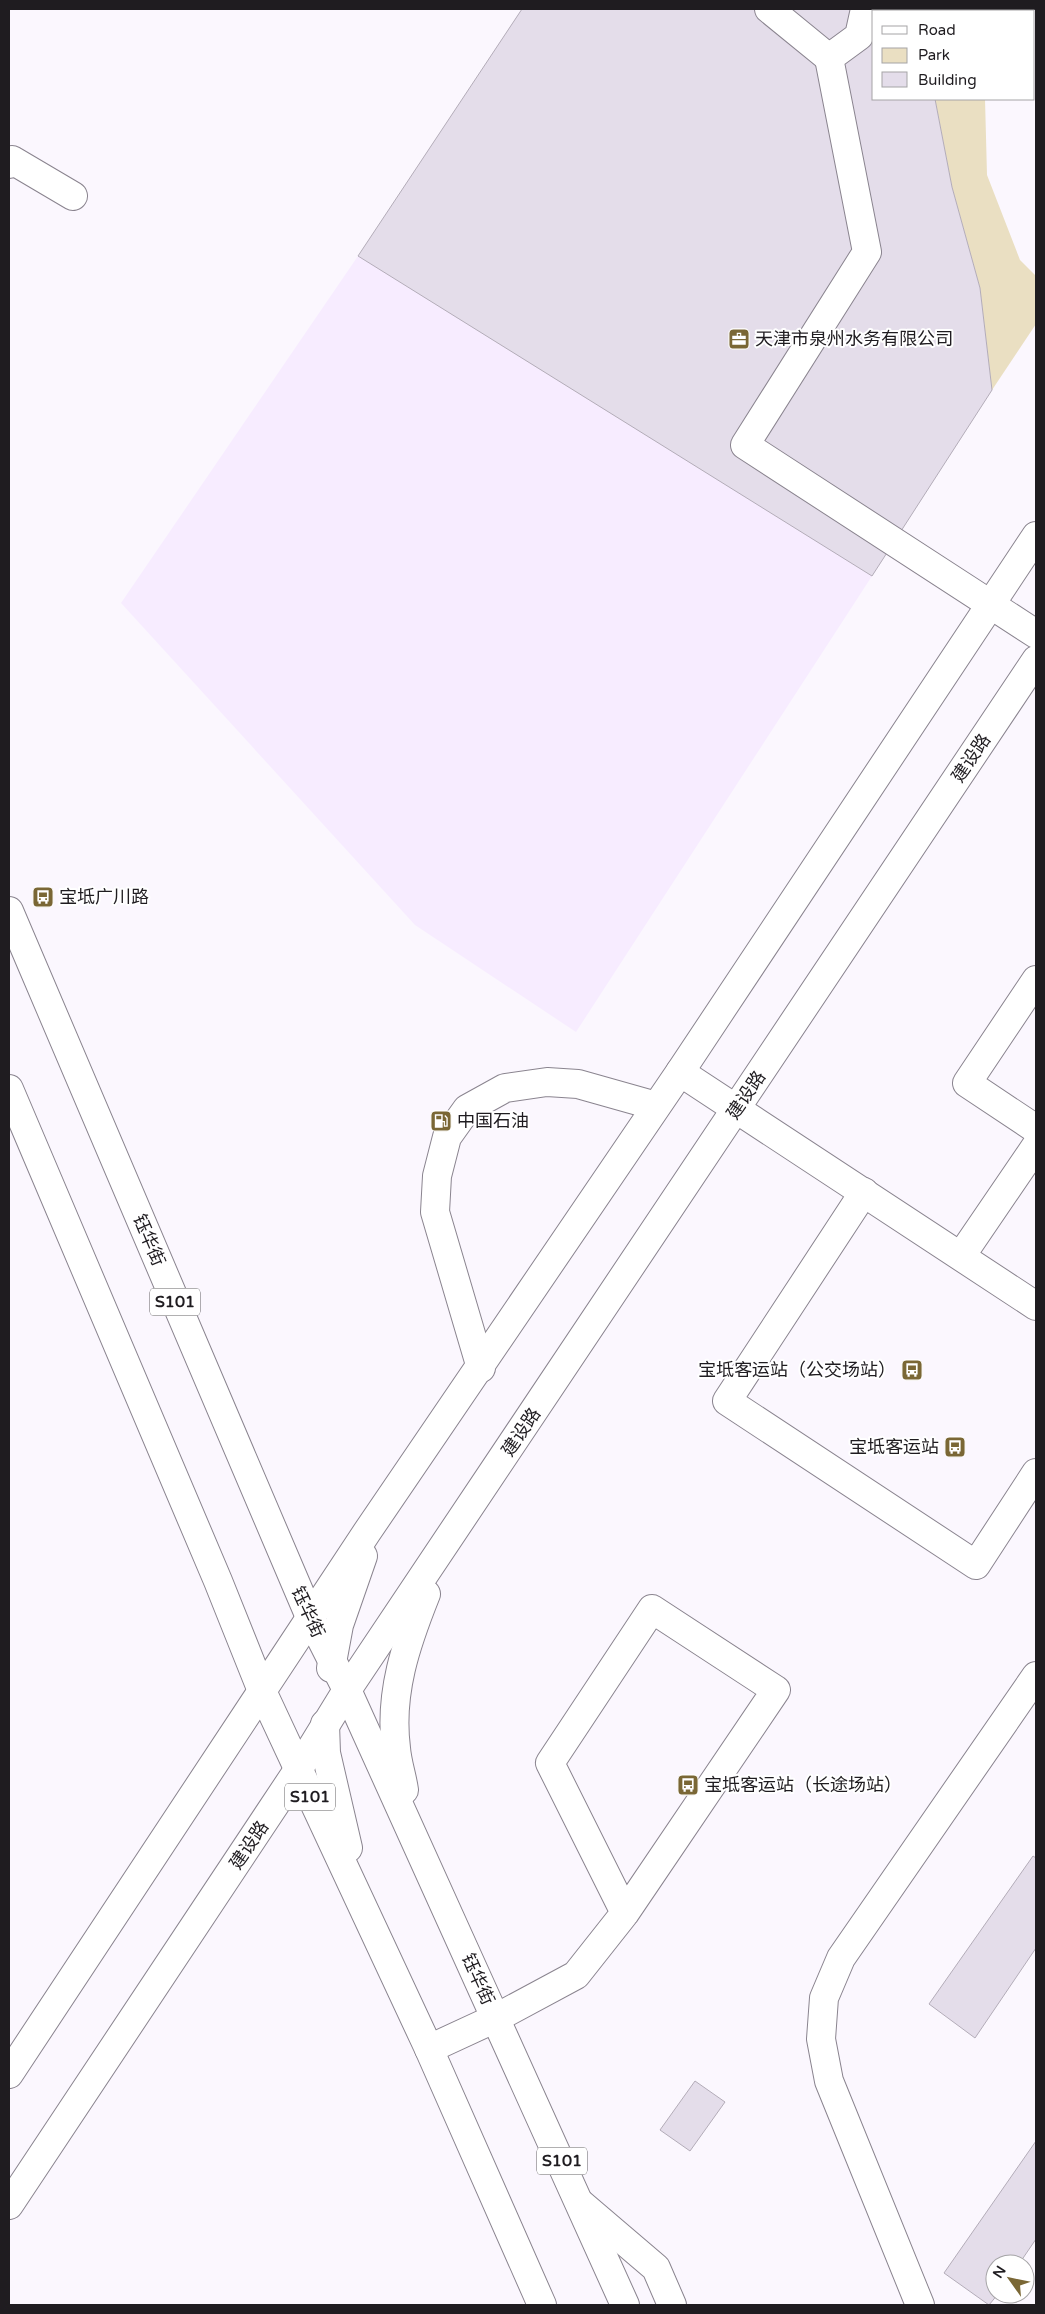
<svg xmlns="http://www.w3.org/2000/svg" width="1045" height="2314" viewBox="0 0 1045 2314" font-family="'Varela Round','Noto Sans SC',sans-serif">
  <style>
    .built { fill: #f7ecff }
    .green { fill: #eadfc2 }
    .building { fill: #e4ddea; stroke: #b3acb8 }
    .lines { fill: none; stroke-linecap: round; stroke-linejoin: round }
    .minor-casing { stroke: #8a848f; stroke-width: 30 }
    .major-casing { stroke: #8a848f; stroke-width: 30 }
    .minor { stroke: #fff; stroke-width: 28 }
    .major { stroke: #fff; stroke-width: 28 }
    .labels { text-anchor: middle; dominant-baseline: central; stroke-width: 4; stroke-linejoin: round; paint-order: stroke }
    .shield { fill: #fff; stroke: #626063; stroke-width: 1 }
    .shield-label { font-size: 16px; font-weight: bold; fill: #1f1c20 }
    .poi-label { font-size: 18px; fill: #1f1c20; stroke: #fff; text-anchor: start }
    .street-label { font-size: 18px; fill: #1f1c20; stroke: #fff }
  </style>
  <rect width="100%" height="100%" fill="#fbf7fe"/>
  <polygon class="built" points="358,256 872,576 576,1032 415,925 121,603"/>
  <g class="green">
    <polygon points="932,9 996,9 995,11 931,11"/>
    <polygon points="935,99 985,99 987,175 1020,260 1036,276 1036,324 992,390 980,288 952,187"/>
  </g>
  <g class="building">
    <polygon points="522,9 932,9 931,11 874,11 874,99 935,99 952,187 980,288 992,390 872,576 358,256"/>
    <polygon points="1033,1856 1036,1858 1036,1948 975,2038 929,2004"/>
    <polygon points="695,2081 725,2102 690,2151 660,2130"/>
    <polygon points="1036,2141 1036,2239 1019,2264 995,2264 995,2294 998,2294 989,2305 944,2273"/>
  </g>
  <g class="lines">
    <g class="minor-casing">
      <g id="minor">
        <polyline points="769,9 829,58"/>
        <polyline points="865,9 859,36 829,58 867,252 745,445 1036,634"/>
        <polyline points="9,164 12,160 73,196"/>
        <polyline points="1036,980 967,1083 1036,1129"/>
        <polyline points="680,1072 1036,1306"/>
        <polyline points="864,1192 727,1401 976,1565 1036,1473"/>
        <polyline points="961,1256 1036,1146"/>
        <polyline points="481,1368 435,1212 437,1176 447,1137 467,1109 505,1088 547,1082 578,1084 656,1106"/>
        <polyline points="429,2049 496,2018 576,1975 625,1913 776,1690 652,1609 550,1763 625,1913"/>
        <polyline points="581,2204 656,2268 672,2305"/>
        <polyline points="920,2305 829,2081 821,2039 824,1998 841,1958 1036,1676"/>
      </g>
    </g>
    <g class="major-casing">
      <g id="major">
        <polyline points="9,911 310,1617 347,1690 625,2305"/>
        <polyline points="9,1089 218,1581 262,1691 429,2049 542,2305"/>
        <polyline points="331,1668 339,1625 363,1556"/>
        <polyline points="325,1724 326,1753 348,1848"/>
        <path d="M404 1790C402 1776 397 1762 396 1748 389 1693 406 1644 426 1594"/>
        <polyline points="9,2074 367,1532 680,1072 1036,536"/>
        <polyline points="9,2205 298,1770 347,1690 1036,660"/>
      </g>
    </g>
    <use href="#minor" class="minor"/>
    <use href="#major" class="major"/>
  </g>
  <defs>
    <g id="office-square" transform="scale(1.125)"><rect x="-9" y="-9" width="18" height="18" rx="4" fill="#7a6735" stroke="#fff"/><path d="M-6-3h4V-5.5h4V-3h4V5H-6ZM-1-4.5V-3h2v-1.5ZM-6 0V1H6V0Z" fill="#fff"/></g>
    <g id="bus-square" transform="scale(1.125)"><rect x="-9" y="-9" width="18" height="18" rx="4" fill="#7a6735" stroke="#fff"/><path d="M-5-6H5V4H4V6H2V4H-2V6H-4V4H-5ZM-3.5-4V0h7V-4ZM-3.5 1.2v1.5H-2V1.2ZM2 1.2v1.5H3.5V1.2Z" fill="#fff"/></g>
    <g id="fuel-square" transform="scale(1.125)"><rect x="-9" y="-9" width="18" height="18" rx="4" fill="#7a6735" stroke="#fff"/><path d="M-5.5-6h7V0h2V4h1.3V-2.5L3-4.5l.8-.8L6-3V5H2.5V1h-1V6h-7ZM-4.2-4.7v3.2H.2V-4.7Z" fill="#fff"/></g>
  </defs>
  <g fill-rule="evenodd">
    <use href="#office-square" x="739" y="339"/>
    <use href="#bus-square" x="43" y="897"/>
    <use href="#fuel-square" x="441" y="1121"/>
    <use href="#bus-square" x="912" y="1370"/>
    <use href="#bus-square" x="955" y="1447"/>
    <use href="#bus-square" x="688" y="1785"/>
  </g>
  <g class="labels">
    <g class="shield">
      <rect x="150" y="1288.5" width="50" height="27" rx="4"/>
      <rect x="285" y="1783.5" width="50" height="27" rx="4"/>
      <rect x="537" y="2147.5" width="50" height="27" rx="4"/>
    </g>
    <g class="shield-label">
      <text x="175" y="1302">S101</text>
      <text x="310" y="1797">S101</text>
      <text x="562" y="2161">S101</text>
    </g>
    <g class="poi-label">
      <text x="755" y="339">天津市泉州水务有限公司</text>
      <text x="59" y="897">宝坻广川路</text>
      <text x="457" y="1121">中国石油</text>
      <text x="896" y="1370" text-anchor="end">宝坻客运站（公交场站）</text>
      <text x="939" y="1447" text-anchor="end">宝坻客运站</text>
      <text x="704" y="1785">宝坻客运站（长途场站）</text>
    </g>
    <g class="street-label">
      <text transform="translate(971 758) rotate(-56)">建设路</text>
      <text transform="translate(746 1095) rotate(-56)">建设路</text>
      <text transform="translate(149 1240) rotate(67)">钰华街</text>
      <text transform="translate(521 1432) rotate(-56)">建设路</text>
      <text transform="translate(308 1612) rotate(65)">钰华街</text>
      <text transform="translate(249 1845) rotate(-56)">建设路</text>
      <text transform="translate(478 1979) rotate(66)">钰华街</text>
    </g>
  </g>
  <rect width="1045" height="2314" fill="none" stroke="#1f1c20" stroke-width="20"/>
  <rect x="872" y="10" width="162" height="90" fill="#ffffff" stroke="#a5a4a6"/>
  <rect x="882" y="26" width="25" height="8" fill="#ffffff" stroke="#a5a4a6"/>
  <text x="918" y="35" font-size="15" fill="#1f1c20">Road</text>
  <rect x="882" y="48" width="25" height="15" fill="#eadfc2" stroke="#a5a4a6"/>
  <text x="918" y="60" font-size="15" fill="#1f1c20">Park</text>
  <rect x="882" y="72" width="25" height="15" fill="#e4ddea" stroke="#a5a4a6"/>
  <text x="918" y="85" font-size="15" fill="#1f1c20">Building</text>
  <g transform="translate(1010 2279) rotate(303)"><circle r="24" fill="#ffffff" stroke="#a5a4a6"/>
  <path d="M0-4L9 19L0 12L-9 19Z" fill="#7a6735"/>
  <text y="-8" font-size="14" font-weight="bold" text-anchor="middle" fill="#1f1c20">N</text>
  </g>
</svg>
